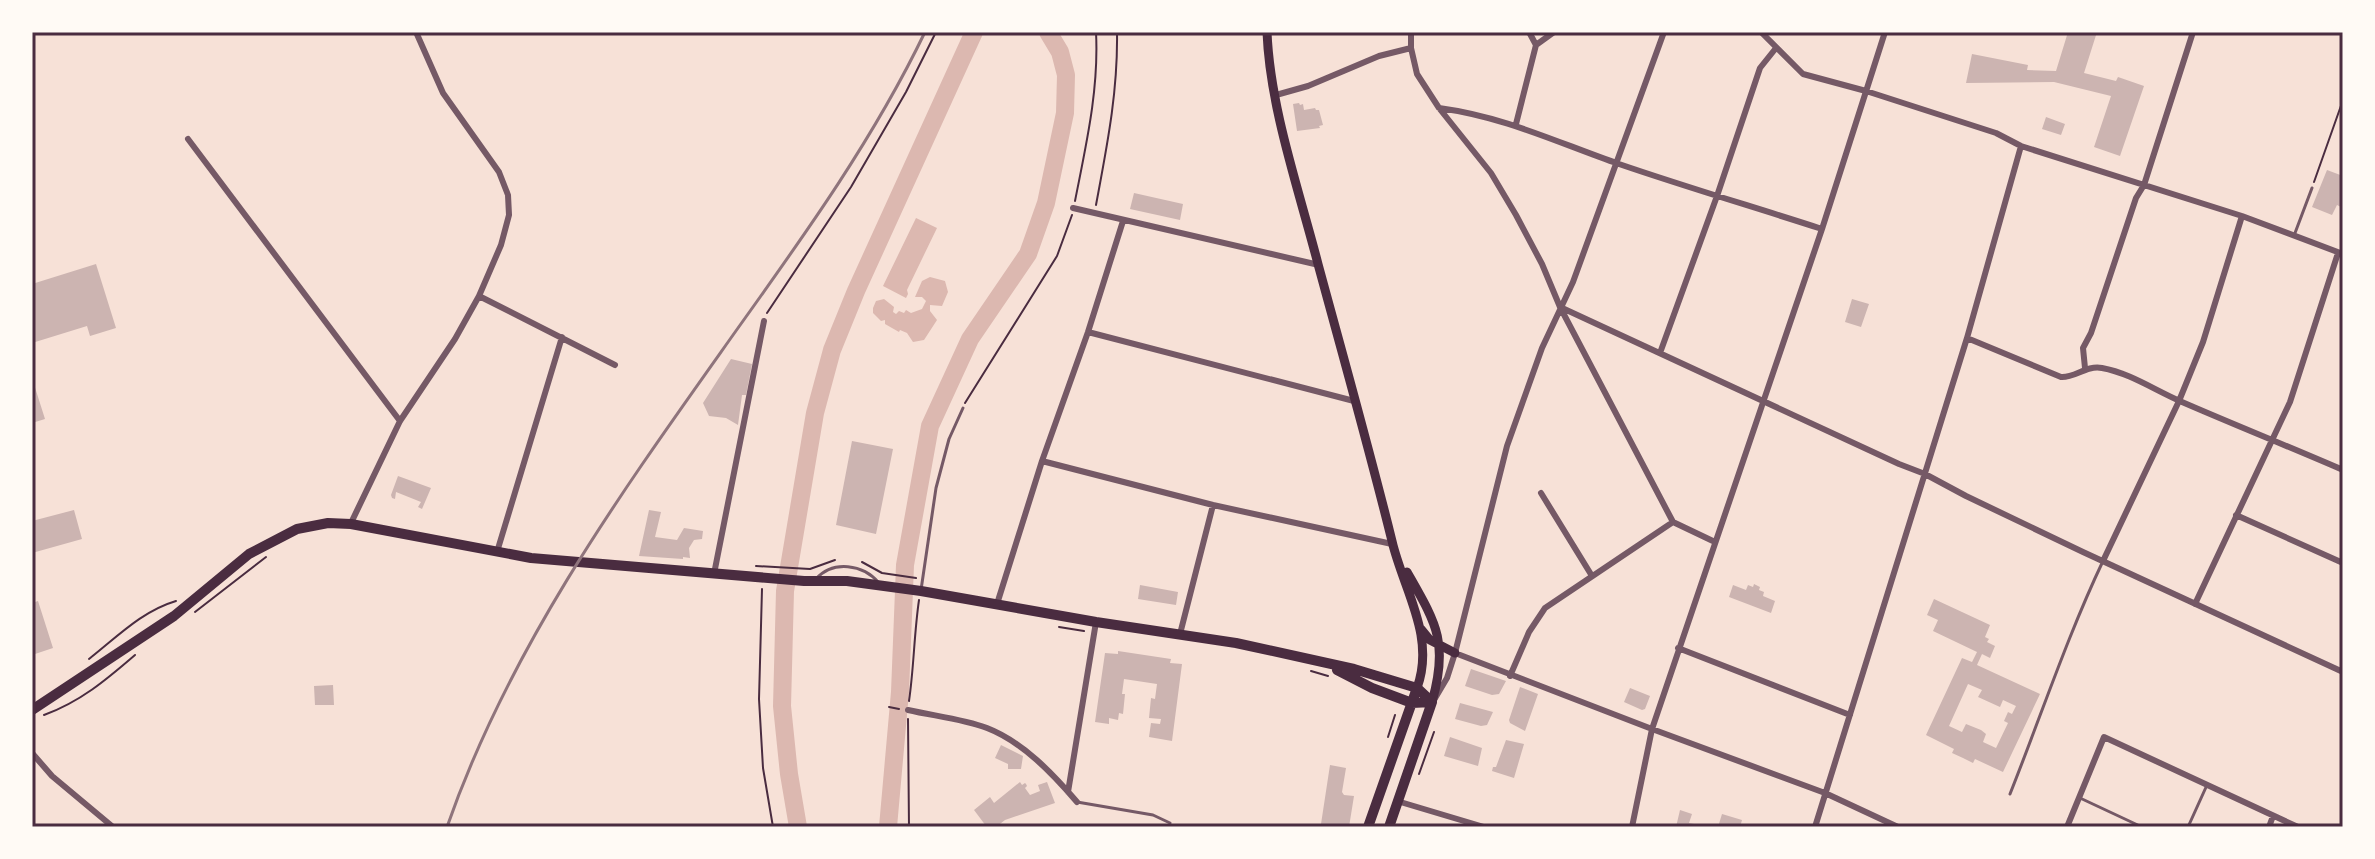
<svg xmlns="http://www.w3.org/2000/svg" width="2375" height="859" font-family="Montserrat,sans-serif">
	<rect width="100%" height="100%" fill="#f7e1d7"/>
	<path fill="#dcb8b0" d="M916 218 937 228 907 290 908 294 906 298 883 286Z
		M930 277 945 281 948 292 942 306 930 305V311L937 320 924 340 913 342 907 333 900 330 899 332 885 324V320L881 321 873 313V308L876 301 884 299 894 307 893 312 896 314 899 311 904 313 906 310 911 313 922 309 926 301 922 297H915L922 281Z"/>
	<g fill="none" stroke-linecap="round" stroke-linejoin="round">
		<path stroke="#dcb8b0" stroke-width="18" d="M798 827 789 774 782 706 785 591 815 413 832 350 856 291 974 32
			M888 827 900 692 905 565 930 426 970 339 1028 254 1046 203 1065 113 1066 75 1060 52 1048 32"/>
	</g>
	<path fill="#ccb4b1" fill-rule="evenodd" d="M2068 32H2097L2084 73 2116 81 2118 77 2144 86 2120 156 2094 147 2111 96 2054 82 1966 83 1972 54 2028 65 2027 70 2056 71Z
		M1299 103 1300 105 1303 104 1304 110 1315 108 1316 110H1319L1323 125 1319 126 1320 128 1297 131 1293 104Z
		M2046 117 2065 124 2061 135 2042 129Z
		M2327 170 2343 176V208L2337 205 2332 215 2312 207Z
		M1134 193 1183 204 1180 220 1130 209Z
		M96 264 116 328 90 336 87 326 32 343V284Z
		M1852 299 1869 304 1861 327 1845 322Z
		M731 359 752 364 746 395H742L738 425 726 418 709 416 703 403Z
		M32 378 45 419 32 423Z
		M852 441 893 449 876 534 836 525Z
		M398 476 431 488 422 509 418 507 421 502 396 492 395 499 392 498 391 495Z
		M74 510 82 539 32 553V521Z
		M649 510 661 512 655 537 677 540 684 528 703 531 702 539 694 540 689 548 690 558 683 557V559L639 556Z
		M1754 584 1760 587 1759 590 1764 592 1763 596 1775 601 1771 613 1729 597 1733 585 1746 590 1748 585 1753 587Z
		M1140 585 1178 592 1176 605 1138 599Z
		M1934 599 1990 625 1985 637 1989 639 1987 642 1995 646 1990 658 1982 654 1977 665 2040 694 2003 772 1975 759 1973 763 1963 758 1952 753 1954 749 1926 735 1962 658 1972 662 1977 652 1933 631 1938 620 1927 615ZM1968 684 1982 690 1978 697 2000 707 2003 700 2016 706 2012 714 2008 712 2004 721 2008 723 1996 748 1983 742 1986 734 1981 730 1966 724 1962 732 1949 726Z
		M38 601 53 648 32 655V603Z
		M1118 651 1171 659 1170 663 1182 664 1172 741 1149 737 1151 723 1160 724 1161 719 1149 718 1151 698 1155 699 1157 684 1124 679 1122 694H1125L1123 714 1119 713 1118 720 1109 718V724L1095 722 1105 653 1118 654Z
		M1471 669 1506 681 1499 694 1492 695 1465 686Z
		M333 685 334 705H315L314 686Z
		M1520 687 1538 694 1525 731 1510 723 1509 720Z
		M1630 688 1650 696 1645 709 1642 710 1624 702Z
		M1460 703 1493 712 1487 725 1481 726 1455 719Z
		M1450 737 1482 748 1478 766 1444 756Z
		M1506 740 1524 744 1514 778 1492 771 1493 767H1496Z
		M1001 745 1023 756 1021 769H1008V764L995 758Z
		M1330 765 1346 768 1342 792 1344 795 1354 796 1349 827 1321 824Z
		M1020 782 1022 785 1025 783 1026 784 1027 786 1025 788 1030 795 1040 791 1038 785 1047 782 1055 803 1005 820 996 827 986 826 974 810 990 797 994 803Z
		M1680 810 1692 814 1689 823 1694 824 1693 827H1676Z
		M1722 814 1742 820 1740 827H1718Z"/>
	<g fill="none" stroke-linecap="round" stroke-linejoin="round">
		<path stroke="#4a2c40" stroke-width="2" d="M2314 182 2343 100
			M1075 201C1086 145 1099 90 1096 32
			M1096 205C1107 146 1118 92 1117 32
			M767 313 851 187 906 92 936 32
			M965 403 1057 256 1072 215
			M862 562 882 573 916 578
			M756 566 810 569 835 560
			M762 589 759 699 763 768 773 827
			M195 612 266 557
			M1059 627 1084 631
			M89 659C117 637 142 611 176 601
			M1311 671 1328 676
			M909 701C914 667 914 634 919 600
			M889 707 899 709
			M44 715C80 702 106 680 135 655
			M908 719 909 827
			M1388 737 1395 715
			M1419 774 1434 732"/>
		<path stroke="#755966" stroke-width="3" d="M2295 233 2312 188
			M816 579C833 560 863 564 879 583
			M921 590 936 488 949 439 963 408
			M2010 794C2041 716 2067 637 2103 561
			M2080 798 2142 827
			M1077 802 1153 815 1170 823
			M2188 827 2207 785"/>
		<path stroke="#755966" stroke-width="6" d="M1411 32V48L1417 74 1439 108 1491 173 1516 215 1542 264 1560 307 1673 522
			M1761 32 1803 74 1866 91 1996 133 2021 146 2242 216 2343 254
			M1536 45 1554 32
			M1276 95 1308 86 1379 56 1411 48
			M1439 108C1505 117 1556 142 1619 164 1686 187 1754 207 1822 229
			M1516 124 1536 45 1529 32
			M188 139 400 421
			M1073 208 1319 265
			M479 296 615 365
			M1560 307 1899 464 1925 474 1966 496 2083 552 2343 672
			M1088 332 1354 401
			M1967 338 2061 377C2075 378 2086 365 2102 368 2130 373 2156 391 2182 402 2235 425 2290 447 2343 470
			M1660 353 1717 196 1760 68 1776 48
			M2085 368 2083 348 2091 333 2136 198 2144 185 2193 32
			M1042 461 1213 505 1392 544
			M1541 493 1592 576
			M2236 515 2343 563
			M351 523 400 421 455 339 479 296 501 245 509 215 508 195 499 172 443 93 416 32
			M497 552 562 337
			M2103 561 2179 401 2203 342 2242 216
			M714 574 764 321
			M997 604 1042 461 1088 332 1123 221
			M2195 604 2290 402 2338 253
			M1180 634 1213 505
			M1678 648 1850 715
			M1455 653 1652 729 1825 793 1898 827
			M1510 676 1529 632 1545 608 1673 522 1715 542
			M1434 700 1447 678 1455 653 1507 446 1542 348 1573 282 1664 32
			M908 710C934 716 963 719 987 728 1023 742 1053 774 1077 802
			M32 753 52 776 113 827
			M1068 792 1096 622
			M1397 801 1484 827
			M1632 827 1652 729 1822 229 1885 32
			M1815 827 1967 338 2021 146
			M2067 827 2104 737 2298 827
			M2269 827 2273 816"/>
		<path stroke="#4a2c40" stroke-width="9" d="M1267 32C1270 108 1299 190 1318 264 1343 356 1369 448 1392 541 1403 589 1436 636 1417 688
			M1407 572C1436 623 1449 642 1432 702
			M1421 629 1430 640 1455 653"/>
		<path stroke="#4a2c40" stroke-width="10" d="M1337 670 1372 688 1412 703 1432 702
			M32 710 174 616 249 554 297 529 328 523 351 524 531 558 804 581H847L921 591 1096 622 1236 643 1354 669 1417 688 1432 702
			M1368 827 1417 688
			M1389 827 1432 702"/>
		<path stroke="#8f747c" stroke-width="3" d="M447 827C511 643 626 486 738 328 806 233 874 138 925 32"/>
	</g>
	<rect width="2375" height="859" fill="none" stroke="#fffaf5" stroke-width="68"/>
	<rect x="34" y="34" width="2307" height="791" fill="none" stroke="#4a2c40" stroke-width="3"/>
</svg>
